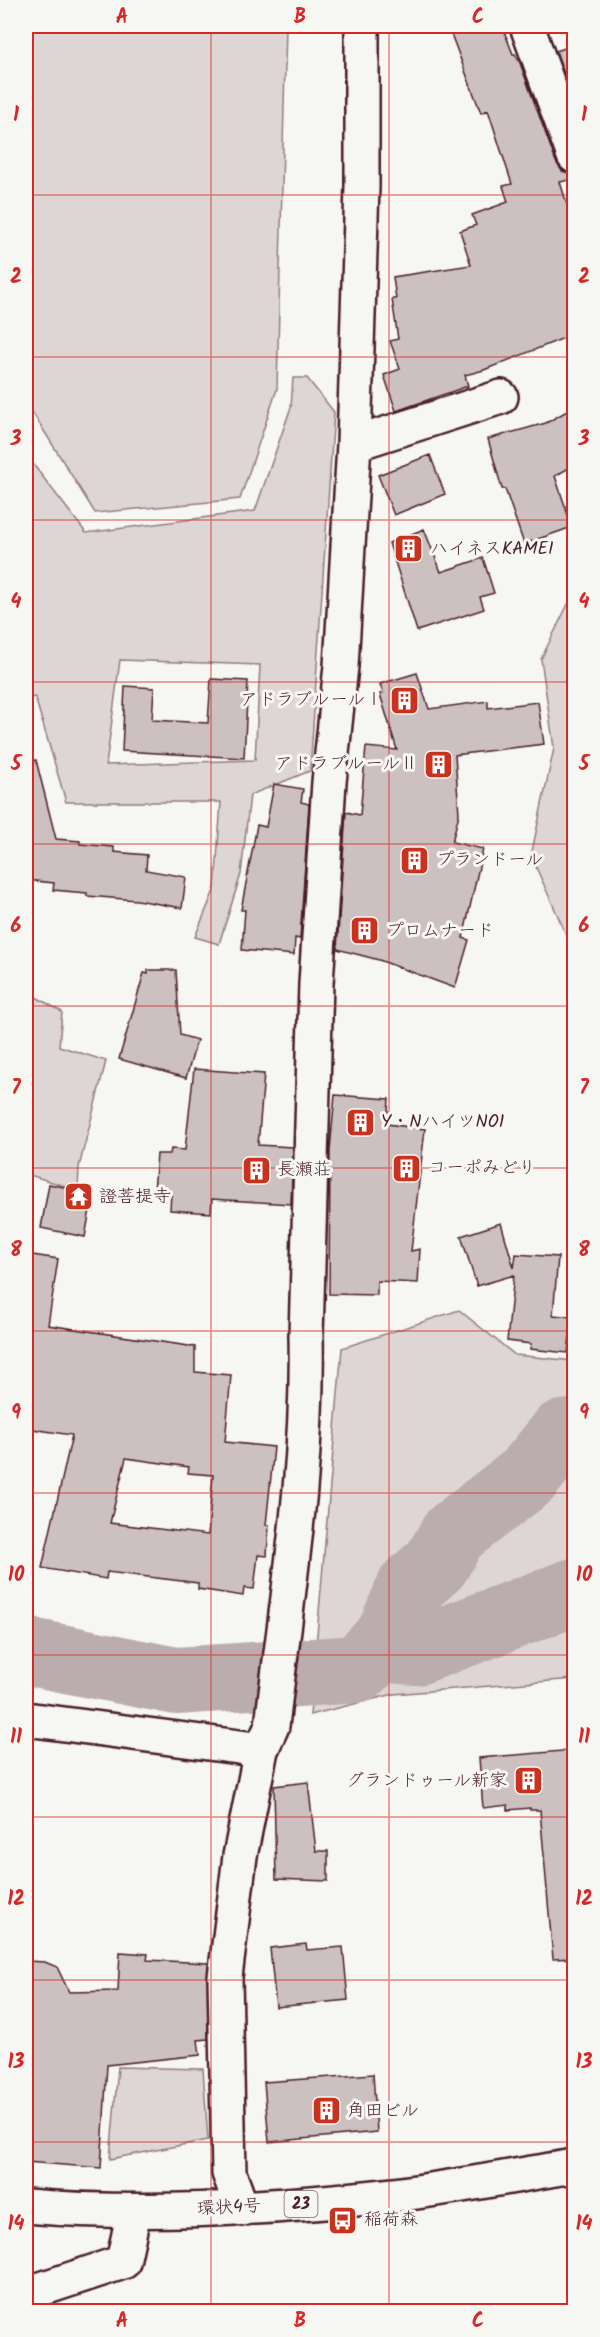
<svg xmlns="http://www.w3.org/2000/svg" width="600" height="2337" font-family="Kalam,'Klee One',sans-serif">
	<rect width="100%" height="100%" fill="#f6f6f2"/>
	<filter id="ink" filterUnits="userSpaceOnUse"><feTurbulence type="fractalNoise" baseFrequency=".0167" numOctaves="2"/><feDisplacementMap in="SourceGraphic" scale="12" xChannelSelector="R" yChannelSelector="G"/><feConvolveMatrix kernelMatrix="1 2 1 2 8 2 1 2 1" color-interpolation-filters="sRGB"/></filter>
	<g filter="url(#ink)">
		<path fill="#ddd6d5" stroke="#947a80" stroke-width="1.5" fill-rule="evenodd" d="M26 26H286L277 389 240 499 95 513 26 402Z
			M293 378H307L334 412 310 771 250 795 241 874 219 944 195 937 215 888 221 802H66L35 697 26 699V455L86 533 255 511 291 407ZM120 660 260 665 255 760 106 765Z
			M574 592V952L531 856 554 748 541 659Z
			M36 997 62 1012 59 1046 106 1061 79 1167 78 1190 26 1174V1016H28Z
			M459 1310 515 1355 574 1361V1679L394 1694 310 1715 342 1348Z
			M118 2067 203 2069 208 2140 110 2159Z"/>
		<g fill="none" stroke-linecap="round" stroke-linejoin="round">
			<path stroke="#bbadae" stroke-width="68" d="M378 1648 417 1651 574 1592
				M26 1651 176 1681 358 1669 389 1637 411 1586 436 1564 454 1533 528 1476 562 1434 574 1433"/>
		</g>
		<path fill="#ccc1c0" stroke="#4a1f2b" stroke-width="1.5" fill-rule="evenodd" d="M448 26H502L513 54H515L520 63 556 162 562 171 574 174V179L560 182 574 226V334L484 370 465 375 468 386 396 411 384 375 400 369 390 341 398 339 392 299H396L393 277 471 265 460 231 476 225 472 215 508 202 503 186 512 184 488 110 481 113Z
			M574 45V102L556 51Z
			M574 407V465L555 476 572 527 524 544 505 489H502L488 439 546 423Z
			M430 455 445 494 394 515 378 475Z
			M424 529 441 572 483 558 494 593 480 597 484 609 417 631 389 543Z
			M417 673 429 709 488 701V708L538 702 544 744 455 755 459 814 452 842 483 849 463 938 469 940 455 988 379 960 337 949 346 812 360 815 366 747 397 750 380 694 383 693 380 684Z
			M211 679 248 681 244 758 122 751 125 686 154 688 152 720 208 723Z
			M36 760 56 839 80 841V844L114 847V852L147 855 146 870 186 877 182 908 137 900 87 896V893L53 890 54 883 26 880V761Z
			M274 784 303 789 301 802 309 804 300 939 295 938 294 955 242 950 245 910H241L257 825 266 827Z
			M148 970H176L180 1035 197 1040 186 1078 119 1059 144 973 148 974Z
			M194 1069 264 1074 258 1145 293 1147 291 1204 212 1199 211 1213 170 1210 171 1193 154 1191 157 1154H170L171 1149 185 1150Z
			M335 1095 389 1099 387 1124 425 1129 411 1251 420 1249 418 1283 377 1281V1295L329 1294 330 1150Z
			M49 1184 93 1193 85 1237 41 1228Z
			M501 1223 514 1268 516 1254 558 1257 553 1315 572 1317 568 1353 530 1349 531 1344 507 1341 514 1275 477 1286 461 1236Z
			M26 1254 58 1259 48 1325 195 1347V1372L231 1375 225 1442 274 1447 266 1525H269L267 1556 258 1555 254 1589 244 1588 243 1596 198 1589V1583L107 1572 106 1579 42 1568 72 1435 26 1428ZM126 1458 189 1467 188 1473 213 1475 208 1535 110 1523Z
			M574 1750V1812H570L574 1866V1958L553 1959 540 1810H530V1808L508 1810V1805L483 1808 479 1758Z
			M308 1782 316 1851H328V1881L276 1879 274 1786Z
			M306 1944 307 1950 343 1947 348 2000 276 2007 270 1948Z
			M120 1952 148 1954 147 1960 208 1963V2039L198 2040 200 2055 107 2065 101 2168 26 2162V1961L45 1962 57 1967 69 1992 118 1991Z
			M373 2074 377 2132 269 2142 264 2082Z"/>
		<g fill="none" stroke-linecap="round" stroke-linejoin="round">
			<defs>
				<path id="minor" d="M527 26 574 156
					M354 444 501 397
					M26 1719 261 1750
					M242 2209 229 2173 225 1977 240 1856 261 1750 272 1726C287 1597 309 1467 306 1336L316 983 329 782 341 666 354 444 362 186V26
					M26 2294 123 2262 134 2211"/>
				<path id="primary" d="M26 2206C145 2216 266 2209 385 2196 448 2189 512 2176 574 2166"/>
			</defs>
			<use href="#minor" stroke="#4a1f2b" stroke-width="38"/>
			<use href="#primary" stroke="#4a1f2b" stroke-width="38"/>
			<use href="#minor" stroke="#f6f6f2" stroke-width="33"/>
			<use href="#primary" stroke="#f6f6f2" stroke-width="33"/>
		</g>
	</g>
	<path fill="none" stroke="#d62828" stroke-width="1.5" stroke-opacity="0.55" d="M211 26V2312M389 26V2312M26 195H574M26 357H574M26 520H574M26 682H574M26 844H574M26 1006H574M26 1168H574M26 1331H574M26 1493H574M26 1655H574M26 1817H574M26 1980H574M26 2142H574"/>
	<defs>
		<symbol id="building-square" viewBox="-11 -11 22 22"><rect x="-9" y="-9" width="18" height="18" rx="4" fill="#c8321e" stroke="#f6f6f2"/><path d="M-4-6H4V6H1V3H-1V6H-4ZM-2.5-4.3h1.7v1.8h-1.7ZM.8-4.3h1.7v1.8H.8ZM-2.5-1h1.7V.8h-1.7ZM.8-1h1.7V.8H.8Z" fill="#fff"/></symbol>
		<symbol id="temple-square" viewBox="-11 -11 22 22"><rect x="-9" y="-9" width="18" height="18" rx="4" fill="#c8321e" stroke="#f6f6f2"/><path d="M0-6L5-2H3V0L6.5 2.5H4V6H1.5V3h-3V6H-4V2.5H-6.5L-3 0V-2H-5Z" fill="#fff"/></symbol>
		<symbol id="bus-square" viewBox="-11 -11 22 22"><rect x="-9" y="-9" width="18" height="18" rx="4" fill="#c8321e" stroke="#f6f6f2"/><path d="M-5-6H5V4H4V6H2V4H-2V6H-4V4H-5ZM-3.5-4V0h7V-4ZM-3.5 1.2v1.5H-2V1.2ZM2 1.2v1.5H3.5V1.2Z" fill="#fff"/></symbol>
	</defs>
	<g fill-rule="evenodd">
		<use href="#building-square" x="392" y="532" width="33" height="33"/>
		<use href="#building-square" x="388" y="684" width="33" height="33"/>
		<use href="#building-square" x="422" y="748" width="33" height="33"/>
		<use href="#building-square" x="398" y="844" width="33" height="33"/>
		<use href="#building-square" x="348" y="914" width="33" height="33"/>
		<use href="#building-square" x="344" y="1106" width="33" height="33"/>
		<use href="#building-square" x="390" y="1152" width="33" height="33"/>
		<use href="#building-square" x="240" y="1154" width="33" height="33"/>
		<use href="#temple-square" x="62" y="1180" width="33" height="33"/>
		<use href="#building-square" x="512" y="1764" width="33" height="33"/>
		<use href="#building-square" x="310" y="2094" width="33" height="33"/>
		<use href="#bus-square" x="326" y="2204" width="33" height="33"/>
	</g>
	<g text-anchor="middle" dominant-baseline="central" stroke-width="6" stroke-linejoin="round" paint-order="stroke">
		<rect fill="#f6f6f2" stroke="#7e6067" stroke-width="1.5" x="284.5" y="2191" width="33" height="26" rx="4.5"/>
		<g font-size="16" font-weight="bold" fill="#4a1f2b">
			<text x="301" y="2204">23</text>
		</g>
		<g font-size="18" fill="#4a1f2b" stroke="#f6f6f2" text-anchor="start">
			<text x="430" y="549">ハイネスKAMEI</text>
			<text x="383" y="700" text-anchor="end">アドラブルールⅠ</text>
			<text x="418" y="764" text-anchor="end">アドラブルールⅡ</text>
			<text x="436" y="860">プランドール</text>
			<text x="386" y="931">プロムナード</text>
			<text x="381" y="1122">Y・NハイツNO1</text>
			<text x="428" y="1168">コーポみどり</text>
			<text x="277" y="1170">長瀬荘</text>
			<text x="99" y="1197">證菩提寺</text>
			<text x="507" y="1781" text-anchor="end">グランドゥール新家</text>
			<text x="347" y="2111">角田ビル</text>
			<text x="364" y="2220">稲荷森</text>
		</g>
		<g font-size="18" fill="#4a1f2b" stroke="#f6f6f2">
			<text transform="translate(229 2208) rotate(-3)">環状4号</text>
		</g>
	</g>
	<rect width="600" height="2337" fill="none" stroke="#f6f6f2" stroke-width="66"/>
	<rect x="33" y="33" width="534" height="2271" fill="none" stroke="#d62828" stroke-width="2"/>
	<g font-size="20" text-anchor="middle" font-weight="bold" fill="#d62828">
		<text x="122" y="23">A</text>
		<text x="300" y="23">B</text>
		<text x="478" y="23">C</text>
		<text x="16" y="121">1</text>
		<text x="584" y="121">1</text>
		<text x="16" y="283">2</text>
		<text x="584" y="283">2</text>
		<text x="16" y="445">3</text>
		<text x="584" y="445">3</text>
		<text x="16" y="608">4</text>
		<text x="584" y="608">4</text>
		<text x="16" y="770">5</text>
		<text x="584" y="770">5</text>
		<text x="16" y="932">6</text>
		<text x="584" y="932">6</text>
		<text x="16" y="1094">7</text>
		<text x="584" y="1094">7</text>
		<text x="16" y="1256">8</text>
		<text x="584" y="1256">8</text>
		<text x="16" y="1419">9</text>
		<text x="584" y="1419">9</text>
		<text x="16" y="1581">10</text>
		<text x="584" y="1581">10</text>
		<text x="16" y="1743">11</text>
		<text x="584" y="1743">11</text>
		<text x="16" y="1905">12</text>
		<text x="584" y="1905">12</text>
		<text x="16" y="2068">13</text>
		<text x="584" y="2068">13</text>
		<text x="16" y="2230">14</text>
		<text x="584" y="2230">14</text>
		<text x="122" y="2327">A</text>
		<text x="300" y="2327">B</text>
		<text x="478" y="2327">C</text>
	</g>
</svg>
